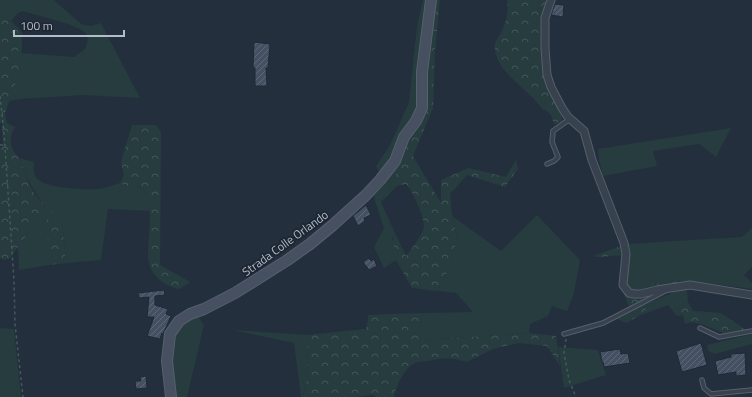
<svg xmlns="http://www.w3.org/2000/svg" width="752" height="397" font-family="'Titillium Web',sans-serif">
	<defs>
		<pattern id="forest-crowns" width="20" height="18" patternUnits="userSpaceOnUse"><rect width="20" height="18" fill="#263c3f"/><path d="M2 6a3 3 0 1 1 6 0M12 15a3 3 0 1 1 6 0" fill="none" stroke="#435659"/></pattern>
		<pattern id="building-hatch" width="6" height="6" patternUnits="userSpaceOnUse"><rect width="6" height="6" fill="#455162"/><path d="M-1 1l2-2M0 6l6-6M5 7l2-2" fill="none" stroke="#5d6877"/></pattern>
	</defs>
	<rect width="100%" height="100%" fill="#242f3e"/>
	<path fill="#263c3f" d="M0 0H54L81 24 91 26 101 23 140 98 83 95 19 99V93L14 89C15 75 21 67 21 53L74 57 85 49C87 44 89 39 86 34 81 25 35 15 22 11L18 13 11 21 0 15Z
		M423 0H428L417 106C411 130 395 154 381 175L376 166 389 147 409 102 417 26Z
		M731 128 716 157 699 144 653 151 657 166 603 176 599 160 598 149Z
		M19 158 34 162C34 167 33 172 36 177 42 188 83 190 96 189 104 189 113 185 120 183L127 187C144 182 150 196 150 211L108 209 101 260 66 263 62 221 49 247V265L19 270 18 247 34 226 45 206C32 190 26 176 19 158Z
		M394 166 396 175 381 202 395 233 392 239 398 254 396 260 384 268 374 247 384 228 372 192Z
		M537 215 580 260 574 293 567 311 552 306 548 316 530 324 529 333 423 340 421 324 423 313 473 312 456 293 437 291 446 275 457 237 452 216 501 251Z
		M752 228V267L744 275 752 283V289L700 282 678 281 647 285H624L627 244 742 237Z
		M687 289 688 302 680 305 677 310V316L668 305 641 315 647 307 648 303 674 292Z
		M198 316 204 325 187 397H175C173 378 165 335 184 322 188 319 194 318 198 316Z
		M0 328 14 329 21 397H0Z
		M233 330 307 335 308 374 303 397H301L294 343Z
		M752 334V344L715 354 708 351 707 345Z
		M558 347 598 350 606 375 564 388Z"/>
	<path fill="url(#forest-crowns)" d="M434 0H440L435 52 433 108 413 156 441 203V180L468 168 506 177 516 160 518 169 505 187 467 175 450 194 452 216 457 237 453 256 446 275 437 291 412 288 396 260 398 254C393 246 391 242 395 233L406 256C411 250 423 234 424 227 425 217 412 190 406 184L397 186 381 202 396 175 394 166 425 99 429 45Z
		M507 0H549C547 26 540 55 545 81 548 96 560 107 563 121L554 124 551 115 546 110H543C531 90 492 71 495 44 496 40 499 36 501 33 506 22 509 12 507 0Z
		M0 15 11 21 22 32C22 45 22 58 19 70 17 78 15 80 15 88L19 93V99L9 101 5 114 7 123 15 127C8 138 10 149 19 158L29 183 34 193 45 206 34 226 9 259 3 260 0 257V147H3V143L2 123H0Z
		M132 125H156L161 132 160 265 190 282 179 289C165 286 152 277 149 262 144 245 164 177 127 187L120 183 124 175 121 162Z
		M52 212 57 213 62 221 66 263 49 265 47 221 48 215Z
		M627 244C635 253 637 263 627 272L628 261 622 259 621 256C611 254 604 259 593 256Z
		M678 281 676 286 651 295 646 299C653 311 635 318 626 323L616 318 630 310 621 285H647Z
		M688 302 693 311 721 313 746 330 724 333 701 324 692 322 685 324 683 315 677 316V310L680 305Z
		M423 313 421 324 424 340 529 333 556 336 560 366 547 346 519 343 493 349 467 362C451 357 443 358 427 361 423 362 418 361 415 363 404 368 396 386 394 397H376L373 395 354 397H303L308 374 307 335 366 329 368 320V315Z"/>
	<path fill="url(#building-hatch)" stroke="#1f2835" d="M555 4 564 5 563 17 551 15Z
		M254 42 270 44 268 68H266L267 86H255V68L253 67Z
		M366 205 371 215 364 218 365 221 358 226 353 216Z
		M369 258 371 261 374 259 377 266 369 270 363 262Z
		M164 290 165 295 155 296V305L168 309 166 314 171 316 163 334 162 333 160 339 147 336 154 317H147L149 297 139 298 138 293Z
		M701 343 707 365 682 372 676 351Z
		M620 349 621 354 628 353 630 363 604 367 603 362H602L600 352Z
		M745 353 746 375 736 376V372L718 375 715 361 731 357V354Z
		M146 376 147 388 136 389 135 381H141L140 377Z"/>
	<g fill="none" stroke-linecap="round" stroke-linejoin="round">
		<defs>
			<path id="lane" d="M547 164 554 161 558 157 552 142 553 131 570 119
				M700 328 719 337 752 331
				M564 334 603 323 665 291
				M702 380 704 388 711 394 752 390"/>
			<path id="street" d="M551 0 545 18V48L547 75 551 87 562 108 568 117 584 131 592 160 624 243 626 254 623 285 629 293 634 294H641L657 290 690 285 752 295"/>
			<path id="secondary" d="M171 397 167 361 170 334 179 321 190 314 204 309 235 293 286 261 310 244 333 225 366 195 380 180 395 161 404 137 416 121 422 108V72L431 0"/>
		</defs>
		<use href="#lane" stroke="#565f6c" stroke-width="5.5"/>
		<use href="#street" stroke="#565f6c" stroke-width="9"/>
		<use href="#secondary" stroke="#565f6c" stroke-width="12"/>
		<path stroke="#44595c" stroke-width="1.5" stroke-dasharray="3 3" stroke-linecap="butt" d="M0 96 4 133 14 280 15 324 23 397
			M0 145H5
			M566 339 564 353 569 380 576 397"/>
		<use href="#lane" stroke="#38414e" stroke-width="3.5"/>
		<use href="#street" stroke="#38414e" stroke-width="7"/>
		<use href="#secondary" stroke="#465061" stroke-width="10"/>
	</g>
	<g text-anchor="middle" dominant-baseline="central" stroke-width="3.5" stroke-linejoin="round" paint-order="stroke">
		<g font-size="12" fill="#b4bcc9" stroke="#1d2633">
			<text transform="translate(285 243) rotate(-36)">Strada Colle Orlando</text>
		</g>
	</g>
	<path d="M14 30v6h110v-6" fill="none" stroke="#b4bcc9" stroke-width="2"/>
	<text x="20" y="30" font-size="12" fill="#b4bcc9" stroke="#1d2633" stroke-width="3" paint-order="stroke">100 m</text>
</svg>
